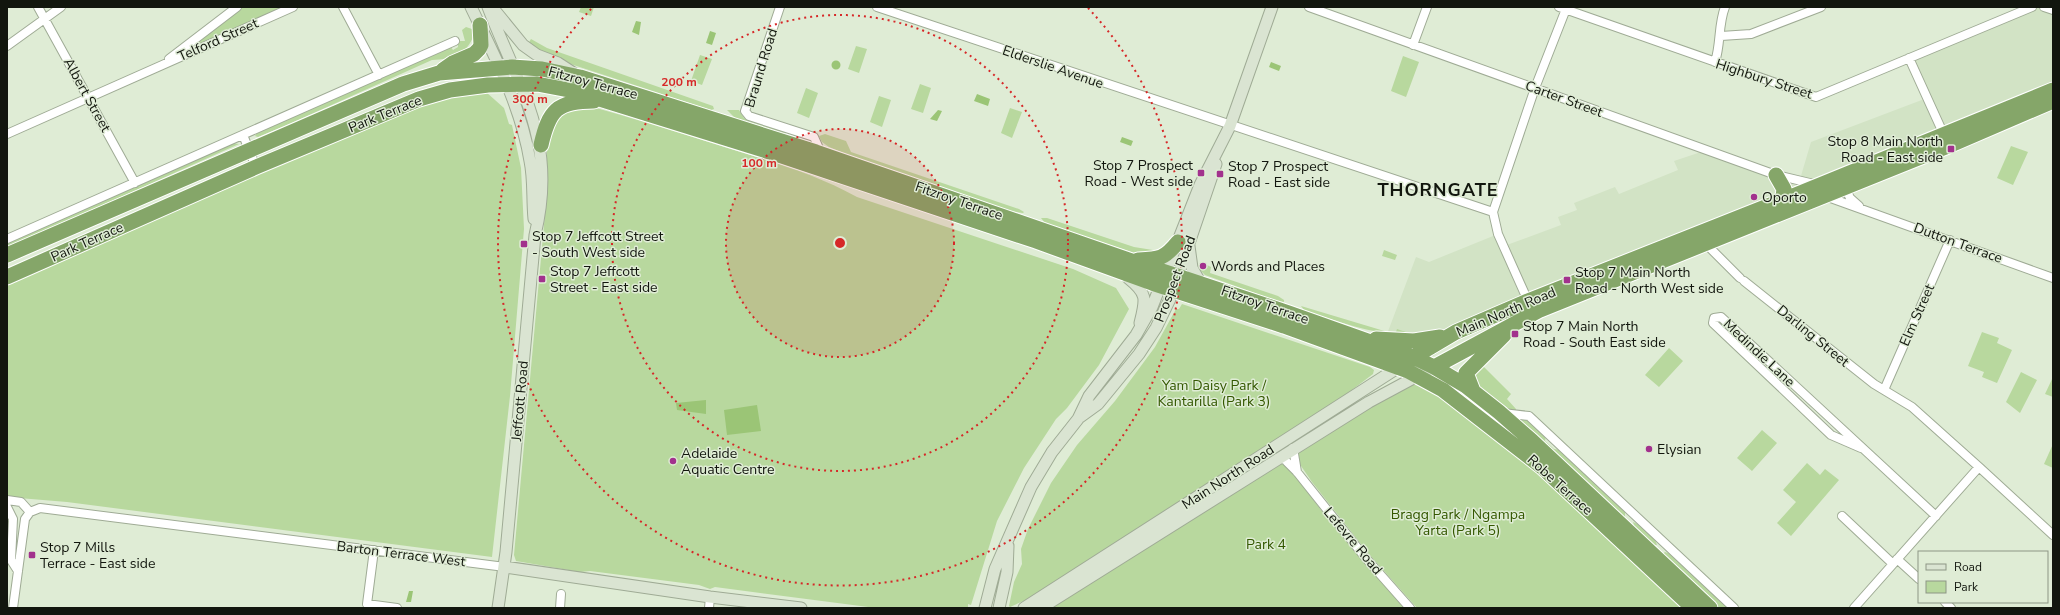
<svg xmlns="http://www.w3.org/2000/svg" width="2060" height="615" font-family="'Nunito Sans',sans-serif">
	<rect width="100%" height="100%" fill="#dfecd5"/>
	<path fill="#d2e3c5" d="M2032 7H2044L2053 10V98L1461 337 1404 376 1375 366 1416 257 1429 262 1498 234 1504 246 1561 225 1558 217 1577 210 1574 203 1615 187 1619 194 1678 170 1674 161 1701 152 1798 186 1811 142 1927 98 1909 58Z"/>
	<path fill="#b8d89e" d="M241 7H287L189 49 190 45Z
		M581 7H594L591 16 579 12Z
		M466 27 472 29 474 35C466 55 453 59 432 60L287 125 258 137 255 136 257 133 451 47 453 50 458 47V41H465L462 30Z
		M531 39 547 48 713 106 714 109 711 110 552 58 528 44Z
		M856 46 867 49 859 73 848 69Z
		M700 55 712 59 702 85 691 81Z
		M1403 56 1419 62 1406 97 1391 91Z
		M920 84 931 88 923 113 911 109Z
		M806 88 818 93 809 118 797 113Z
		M486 92 504 108 509 124 512 125 521 168 524 229 510 396 492 557 67 502 7 497V280L420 105 455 96Z
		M879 96 891 100 882 127 870 122Z
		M582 104C633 118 683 134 734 150 776 163 818 175 857 197L1073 269 1116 288 1129 309 1099 365 1067 408 1056 419 1024 468 997 521 971 605 968 604V608H876L715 587 710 589 699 585 590 571 580 572 516 561 514 555 547 192V146L552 119Z
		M1010 108 1022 112 1012 138 1001 133Z
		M727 110H739L744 118 786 131 785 135 735 118Z
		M825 134 846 141 851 152 1019 209 1024 212 1023 213 1010 211 846 154 829 147 822 142 819 136Z
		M231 143 239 144 7 248V242Z
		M2011 146 2028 152 2013 185 1997 178Z
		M1041 218H1047L1134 247 1159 251 1137 254 1045 223Z
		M1384 250 1397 255 1395 260 1382 256Z
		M1201 262 1211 267 1210 273 1278 296 1284 300V302L1277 301 1205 275 1197 267Z
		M1182 304 1370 367 1374 370 1373 374 1340 399 1195 494 1028 599 1010 607 1009 606 1014 582 1022 564 1021 549 1028 529 1051 483 1077 445 1115 401 1155 347 1176 309H1179Z
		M1301 306 1391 333 1396 332 1397 329 1412 334C1375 336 1339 322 1304 310Z
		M1982 332 1999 338 1997 343 2012 350 1997 383 1982 377 1984 372 1968 366Z
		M1669 348 1683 361 1659 387 1645 375Z
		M1482 365 1511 394 1507 399 1516 409V411L1509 409 1474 384 1476 370Z
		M2021 372 2037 380 2020 413 2006 402Z
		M2053 377V397L2045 394Z
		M1412 384 1420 386 1441 398 1509 451 1538 470 1686 608H1417L1368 553 1312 482 1299 463 1298 452 1302 446Z
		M1518 419 1528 420 1546 436 1545 441 1554 449 1561 450 1625 511V517L1623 519Z
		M1762 430 1777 443 1752 471 1737 458Z
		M2053 444V468L2044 464Z
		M1284 461 1321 510 1406 608H1050Z
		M1807 463 1820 475 1825 469 1839 480 1791 536 1777 523 1796 502 1783 490Z
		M1633 522C1642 525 1655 535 1657 545H1654L1635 529Z
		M1665 552 1673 555 1729 608H1719L1661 555Z"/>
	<path fill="#9bc576" d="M636 21 641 22 639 35 632 32Z
		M710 31 716 33 712 45 706 43Z
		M831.5 65a4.5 4.5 0 1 1 9 0a4.5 4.5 0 1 1-9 0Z
		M1271 62 1281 66 1279 71 1269 67Z
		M977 94 990 99 988 106 974 101Z
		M938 110 942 111 937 121 930 119Z
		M1122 137 1133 141 1131 146 1120 142Z
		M706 400V414L677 410 676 403Z
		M757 405 761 431 727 435 724 410Z
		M409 591H413L411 602H406Z"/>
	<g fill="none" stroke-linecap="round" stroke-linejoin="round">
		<defs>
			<path id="street" d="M38 7 135 183
				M343 7 379 75
				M780 7 745 111 749 116 814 137 818 146 816 152
				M877 7 1493 212
				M1309 7 1776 175 1814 184
				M1559 7 1816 97 2032 7
				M2044 7 2053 10
				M1721 36 1751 34 1821 7
				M1413 45 1427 7
				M7 46 61 7
				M1909 58 1944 135
				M169 59 237 7
				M1715 62C1721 44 1718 25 1725 7
				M7 134 293 7
				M243 135 256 167
				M1844 185 1850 198 1859 206
				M1825 196 2053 278
				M7 239 455 41
				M1705 243 1740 278
				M1744 281 1874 384 1912 407 1979 467
				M1528 301 1498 234 1493 212 1535 88 1566 9
				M1884 390 1950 240
				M1503 413 1529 416 1734 608
				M1293 448 1297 472
				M1861 448 1831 435 1713 323 1714 318 1721 317 1936 516
				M1278 458 1285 460 1297 472 1364 556 1410 608
				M7 500 21 502 30 512
				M7 507 13 519 11 560 18 571
				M1842 516 1893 564
				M374 550 367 604 397 608
				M1897 559 1919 579
				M1945 602 1951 608
				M13 608 25 519 30 512 40 508 505 567
				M560 608 561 594
				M709 608 710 597
				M1854 608 1979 467 2053 535"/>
			<path id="secondary" d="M471 7C495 57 521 106 530 161 534 180 532 199 534 219
				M488 7C520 90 558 141 535 235L506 552 498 608
				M492 7 523 45 537 55 558 63 575 74
				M1189 246 1192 268 1200 282
				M1128 278C1148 294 1146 299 1140 323
				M1080 417 1098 404 1139 354 1156 328 1170 299 1216 164
				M505 567 710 597 801 608
				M985 608 995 569 1031 487 1052 452 1078 419 1089 396 1136 335 1152 307 1200 185 1230 126 1272 7
				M999 608 1007 572 1008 546
				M1024 608 1399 367
				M1041 608 1369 402 1434 367"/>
			<path id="highway" d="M443 70 453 63 474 54 479 49 481 45 480 25
				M541 145C549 110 557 101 594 101
				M1776 175 1784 189 1783 197 1778 202
				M7 255 403 84 439 73 512 67 542 69 580 77 816 152 1129 260 1289 313 1413 357 1434 367 1466 386 1499 412 1532 441 1710 608
				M1138 260C1160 259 1164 259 1178 242
				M7 277 256 167 419 99 450 90 488 85 537 84 574 91 776 154 1036 241 1152 283 1284 326 1408 371 1443 390 1542 467 1693 608
				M1376 339 1414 341 1440 337
				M1407 361 1456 332 1528 301 1778 202 2053 90
				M1434 367 1540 310 1948 146 2053 101
				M1473 391 1466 373 1504 335"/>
		</defs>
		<use href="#street" stroke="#9fab95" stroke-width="10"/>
		<use href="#secondary" stroke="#9fab95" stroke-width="13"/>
		<use href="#highway" stroke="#fff" stroke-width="17"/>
		<use href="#street" stroke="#fff" stroke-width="8"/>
		<use href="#secondary" stroke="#dae4d2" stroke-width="11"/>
		<use href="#highway" stroke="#85a669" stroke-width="15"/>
	</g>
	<circle cx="840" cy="243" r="114" fill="#d62828" fill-opacity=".12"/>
	<g fill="none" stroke="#d62828" stroke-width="2" stroke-dasharray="2 4">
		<circle cx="840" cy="243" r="114"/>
		<circle cx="840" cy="243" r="228"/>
		<path d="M1088 8A342 342 0 1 1 592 8"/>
	</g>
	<g fill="#a2318d" stroke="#dfecd5" stroke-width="1.5">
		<rect x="1947" y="145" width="8" height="8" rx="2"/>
		<rect x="1197" y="169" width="8" height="8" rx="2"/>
		<rect x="1216" y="170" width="8" height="8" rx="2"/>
		<circle cx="1754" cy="197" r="4"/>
		<rect x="520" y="240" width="8" height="8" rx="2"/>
		<circle cx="1203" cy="266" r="4"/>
		<rect x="538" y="275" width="8" height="8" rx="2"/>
		<rect x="1563" y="276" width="8" height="8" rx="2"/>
		<rect x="1511" y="330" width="8" height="8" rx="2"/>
		<circle cx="1649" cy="449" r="4"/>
		<circle cx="673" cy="461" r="4"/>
		<rect x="28" y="551" width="8" height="8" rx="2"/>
	</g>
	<g text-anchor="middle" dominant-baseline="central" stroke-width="3" stroke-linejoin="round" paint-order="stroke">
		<g font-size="14" fill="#12160e" stroke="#dfecd5">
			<text transform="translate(218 40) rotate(-24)">Telford Street</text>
			<text transform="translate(1053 67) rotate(19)">Elderslie Avenue</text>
			<text transform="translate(761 68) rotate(-73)">Braund Road</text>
			<text transform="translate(1764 79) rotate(18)">Highbury Street</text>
			<text transform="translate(593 83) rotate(15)">Fitzroy Terrace</text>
			<text transform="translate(87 95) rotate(61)">Albert Street</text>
			<text transform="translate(1564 99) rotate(20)">Carter Street</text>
			<text transform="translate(385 114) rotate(-22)">Park Terrace</text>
			<text transform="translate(959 201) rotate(19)">Fitzroy Terrace</text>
			<text transform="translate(87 242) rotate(-24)">Park Terrace</text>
			<text transform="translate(1958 243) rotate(20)">Dutton Terrace</text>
			<text transform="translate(1175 279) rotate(-69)">Prospect Road</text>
			<text transform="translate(1265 305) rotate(19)">Fitzroy Terrace</text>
			<text transform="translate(1506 312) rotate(-23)">Main North Road</text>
			<text transform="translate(1917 315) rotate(-66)">Elm Street</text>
			<text transform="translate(1813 336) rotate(39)">Darling Street</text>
			<text transform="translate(1759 353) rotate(43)">Medindie Lane</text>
			<text transform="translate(520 401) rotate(-85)">Jeffcott Road</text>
			<text transform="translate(1228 477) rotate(-33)">Main North Road</text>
			<text transform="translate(1560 485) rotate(42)">Robe Terrace</text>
			<text transform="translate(1353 541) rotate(50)">Lefevre Road</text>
			<text transform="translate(401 554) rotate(7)">Barton Terrace West</text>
		</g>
		<g font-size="14" fill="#12160e" stroke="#dfecd5" text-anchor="start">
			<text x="1943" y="141" text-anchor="end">Stop 8 Main North<tspan x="1943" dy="16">Road - East side</tspan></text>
			<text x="1193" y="165" text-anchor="end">Stop 7 Prospect<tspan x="1193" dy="16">Road - West side</tspan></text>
			<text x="1228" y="166">Stop 7 Prospect<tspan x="1228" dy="16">Road - East side</tspan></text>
			<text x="1762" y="197">Oporto</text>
			<text x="532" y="236">Stop 7 Jeffcott Street<tspan x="532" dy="16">- South West side</tspan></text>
			<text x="1211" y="266">Words and Places</text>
			<text x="550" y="271">Stop 7 Jeffcott<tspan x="550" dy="16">Street - East side</tspan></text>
			<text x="1575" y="272">Stop 7 Main North<tspan x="1575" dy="16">Road - North West side</tspan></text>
			<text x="1523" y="326">Stop 7 Main North<tspan x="1523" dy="16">Road - South East side</tspan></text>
			<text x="1657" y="449">Elysian</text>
			<text x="681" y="453">Adelaide<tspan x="681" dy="16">Aquatic Centre</tspan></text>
			<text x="40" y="547">Stop 7 Mills<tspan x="40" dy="16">Terrace - East side</tspan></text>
		</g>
		<g font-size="14" fill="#345800" stroke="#dfecd5">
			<text x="1214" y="385">Yam Daisy Park /<tspan x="1214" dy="16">Kantarilla (Park 3)</tspan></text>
			<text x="1458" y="514">Bragg Park / Ngampa<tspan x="1458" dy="16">Yarta (Park 5)</tspan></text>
			<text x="1266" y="544">Park 4</text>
		</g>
		<g font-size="18" font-weight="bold" letter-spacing="1" fill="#12160e" stroke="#dfecd5">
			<text x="1438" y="190">THORNGATE</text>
		</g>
	</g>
	<circle cx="840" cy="243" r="6" fill="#d62828" stroke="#dfecd5" stroke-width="2"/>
	<g font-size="12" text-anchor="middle" font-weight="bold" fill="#d62828" stroke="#dfecd5" stroke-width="3" stroke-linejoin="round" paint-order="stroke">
		<text x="679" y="86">200 m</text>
		<text x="530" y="103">300 m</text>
		<text x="759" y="167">100 m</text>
	</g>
	<rect width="2060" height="615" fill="none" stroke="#12160e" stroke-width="16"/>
	<rect x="1918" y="551" width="130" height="52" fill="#dfecd5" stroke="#8d9685"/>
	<rect x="1926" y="564" width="20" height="6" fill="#dae4d2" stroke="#8d9685"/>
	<text x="1954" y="571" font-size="12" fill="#12160e">Road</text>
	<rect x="1926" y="581" width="20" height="12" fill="#b8d89e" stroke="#8d9685"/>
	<text x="1954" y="591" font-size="12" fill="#12160e">Park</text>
</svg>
